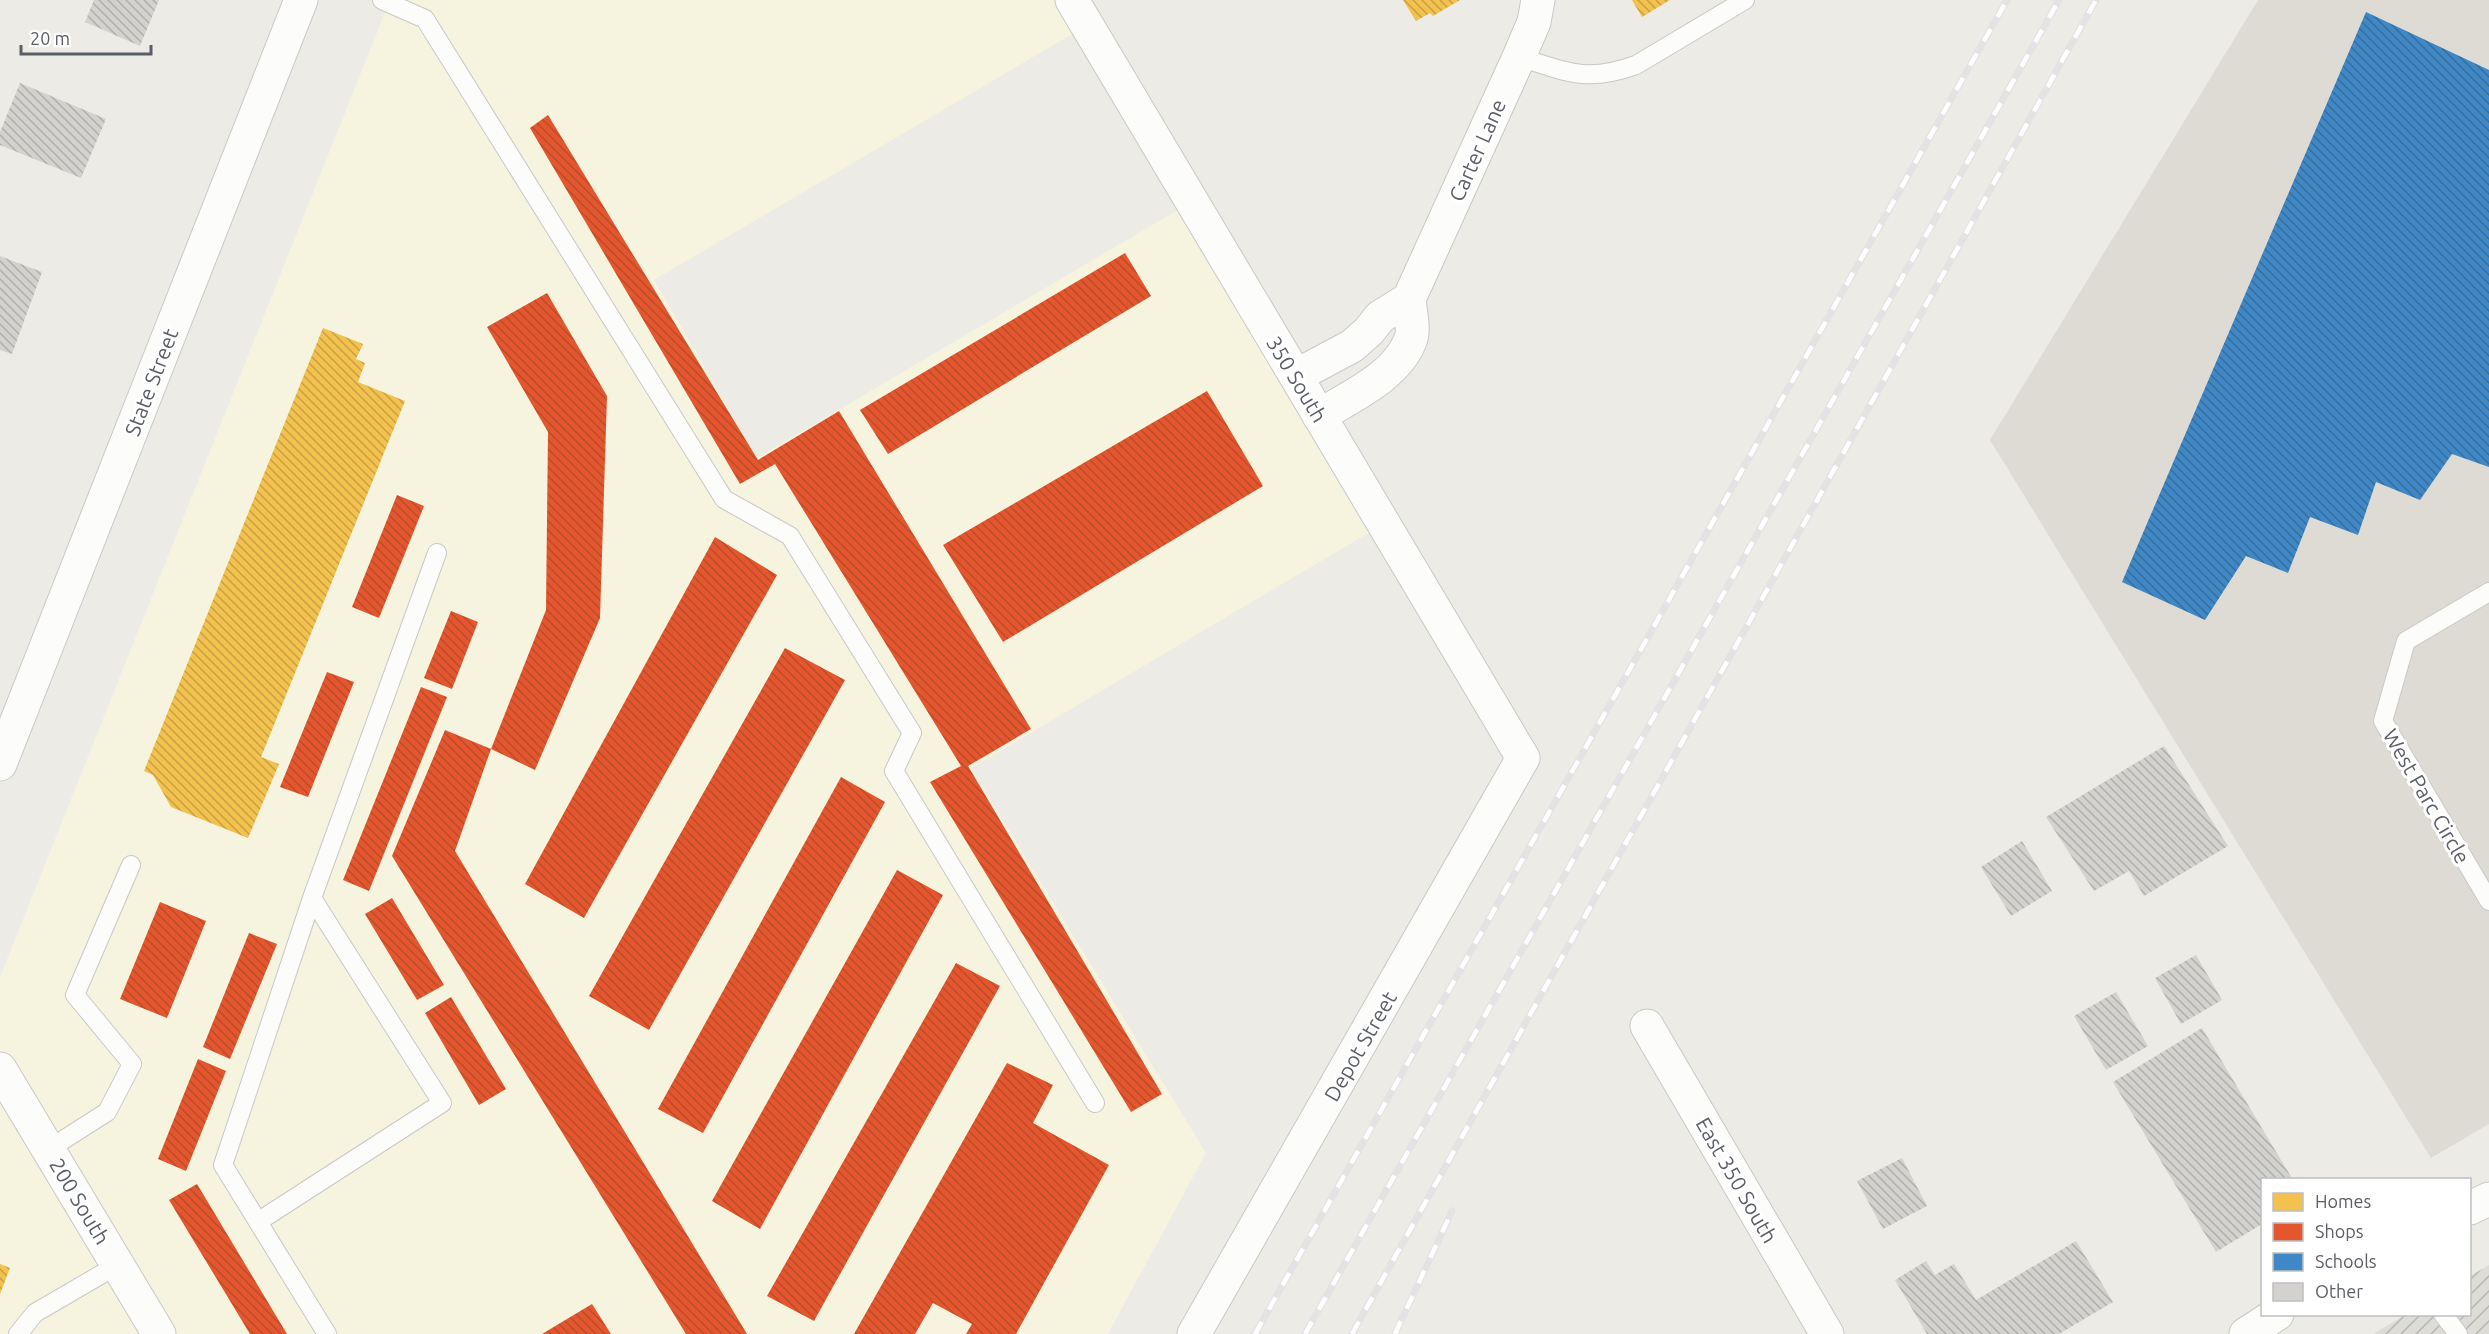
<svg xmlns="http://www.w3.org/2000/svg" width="2489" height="1334" font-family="Ubuntu,sans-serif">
	<defs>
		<pattern id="industrial-furrows" width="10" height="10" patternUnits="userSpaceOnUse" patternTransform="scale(1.5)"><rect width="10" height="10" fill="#dddcd7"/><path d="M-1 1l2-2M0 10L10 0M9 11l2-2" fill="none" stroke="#b6b6b2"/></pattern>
		<pattern id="homes-back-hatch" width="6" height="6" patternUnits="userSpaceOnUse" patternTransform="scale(1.5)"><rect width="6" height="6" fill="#f2c14e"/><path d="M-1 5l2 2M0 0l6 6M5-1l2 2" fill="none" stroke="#c7a044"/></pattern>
		<pattern id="shops-back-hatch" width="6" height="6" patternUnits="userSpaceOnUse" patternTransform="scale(1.5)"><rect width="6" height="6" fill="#e4572e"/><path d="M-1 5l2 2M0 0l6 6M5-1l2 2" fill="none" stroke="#bc4b2b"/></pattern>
		<pattern id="schools-back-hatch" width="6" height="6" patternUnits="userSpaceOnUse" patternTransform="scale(1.5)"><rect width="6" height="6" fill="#3f88c5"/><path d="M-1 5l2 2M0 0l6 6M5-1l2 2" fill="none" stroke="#366d9b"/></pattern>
		<pattern id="building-back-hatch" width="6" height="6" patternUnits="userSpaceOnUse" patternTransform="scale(1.5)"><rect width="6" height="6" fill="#d3d2cf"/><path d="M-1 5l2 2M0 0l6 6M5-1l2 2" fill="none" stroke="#aeaeac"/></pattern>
	</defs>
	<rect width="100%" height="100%" fill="#ecebe6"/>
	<path fill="#f6f3de" d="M390 0H1054L1074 33 654 280 757 458 1181 208 1377 528 971 768 1206 1153 1108 1334H0V977Z"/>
	<path fill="url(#industrial-furrows)" d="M2489 1265V1334H2373L2405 1315 2470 1314V1276Z"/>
	<path fill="#dddbd4" d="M2258 0H2489V1124L2431 1158 1990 440Z"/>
	<path fill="url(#homes-back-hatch)" d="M1403 0H1460L1433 16 1430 13 1416 21Z
		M1632 0H1670L1642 17Z
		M323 328 363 344 356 359 365 363 358 382 405 401 261 757 279 764 248 838 171 807 153 775 144 771Z
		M0 1264 10 1268 0 1294Z"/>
	<path fill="url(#shops-back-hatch)" d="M548 115 758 460 839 411 1031 729 968 766 1162 1094 1131 1112 930 782 961 766 775 464 740 484 530 128Z
		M1125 253 1151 296 888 454 860 410Z
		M547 293 607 396 600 618 535 770 491 749 546 610 548 432 487 327Z
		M1207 391 1263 486 1003 642 943 545Z
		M397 495 424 506 379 618 352 607Z
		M715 537 777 575 584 918 525 884Z
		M451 611 478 622 452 689 424 678Z
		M785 648 845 680 649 1030 589 996Z
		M327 672 354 682 308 797 280 787Z
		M421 687 447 697 369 891 343 880Z
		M445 730 491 749 455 851 747 1334H686L392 856Z
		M841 777 885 802 703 1133 658 1109Z
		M897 870 943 895 760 1229 712 1201Z
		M392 898 444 985 417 1000 365 914Z
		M160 902 206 921 167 1018 120 999Z
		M249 933 277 944 230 1059 203 1047Z
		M956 963 1000 986 814 1321 767 1296Z
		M451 997 506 1089 479 1105 425 1013Z
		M198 1059 226 1071 186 1171 158 1159Z
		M1007 1063 1053 1085 1033 1123 1109 1165 1016 1334H966L972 1324 933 1303 915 1334H854Z
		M197 1184 287 1334H250L169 1200Z
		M592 1304 611 1334H542Z"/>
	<path fill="url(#schools-back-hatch)" d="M2366 12 2489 70V467L2452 454 2420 500 2376 482 2358 535 2310 517 2288 573 2246 556 2205 620 2122 582Z"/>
	<path fill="url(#building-back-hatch)" d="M94 0H159L140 46 85 22Z
		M20 83 106 119 81 178 0 145V132Z
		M0 256 42 272 12 354 0 350Z
		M2164 746 2228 846 2144 896 2129 871 2094 891 2046 817Z
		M2022 841 2052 891 2011 916 1981 867Z
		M2196 955 2222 1000 2181 1024 2155 978Z
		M2116 992 2148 1046 2106 1070 2074 1016Z
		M2202 1028 2293 1180H2262V1224L2216 1252 2113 1082Z
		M1902 1158 1927 1206 1883 1229 1857 1181Z
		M2076 1241 2113 1302 2059 1334H1927L1895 1280 1926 1261 1935 1275 1954 1264 1976 1300Z"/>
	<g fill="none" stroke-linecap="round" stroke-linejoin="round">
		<defs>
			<path id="service" d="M382 0 425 19 724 499 790 536 912 733 894 771 1095 1103
				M1519 57C1567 72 1586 83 1636 65L1745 0
				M2489 592 2406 641 2383 721 2489 901
				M312 898 437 553
				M49 1149 107 1112 132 1064 75 995 131 865
				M259 1221 442 1103 312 898 223 1165 327 1334
				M2443 1314 2458 1334
				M18 1334 35 1313 119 1264"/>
			<path id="minor" d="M1072 0 1523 758 1194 1334
				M1296 376 1352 346 1369 331 1380 317 1409 299
				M1319 416C1349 397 1396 377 1410 341 1415 331 1410 311 1409 299L1519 57 1534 22 1538 0
				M1647 1026 1827 1334
				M0 1069 159 1334
				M2470 1208 2489 1199
				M2246 1334 2277 1314"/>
			<path id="secondary" d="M0 764 301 0"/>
		</defs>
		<use href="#service" stroke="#c8c8c7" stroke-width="20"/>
		<use href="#minor" stroke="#c8c8c7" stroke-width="35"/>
		<use href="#secondary" stroke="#c8c9c8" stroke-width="35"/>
		<use href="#service" stroke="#fcfcfb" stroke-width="18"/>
		<use href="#minor" stroke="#fcfcfb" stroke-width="33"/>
		<use href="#secondary" stroke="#fcfcfb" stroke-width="33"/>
		<defs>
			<path id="rail" d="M1255 1334 2007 0
				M1305 1334 2059 0
				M1352 1334 2096 0
				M1395 1334 1452 1211"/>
		</defs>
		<use href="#rail" stroke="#e3e3e3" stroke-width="7"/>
		<use href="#rail" stroke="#fff" stroke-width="4.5" stroke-dasharray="14" stroke-linecap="butt"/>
	</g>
	<g text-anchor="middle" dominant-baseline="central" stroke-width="6" stroke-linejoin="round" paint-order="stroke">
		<g font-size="21" fill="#5b5f65" stroke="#fff">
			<text transform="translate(1477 150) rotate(-66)">Carter Lane</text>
			<text transform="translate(1297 379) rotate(59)">350 South</text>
			<text transform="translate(151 382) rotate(-69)">State Street</text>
			<text transform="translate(2427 796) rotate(60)">West Parc Circle</text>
			<text transform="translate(1360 1046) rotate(-60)">Depot Street</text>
			<text transform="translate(1737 1180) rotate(60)">East 350 South</text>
			<text transform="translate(80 1201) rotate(59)">200 South</text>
		</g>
	</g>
	<rect x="2261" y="1178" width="210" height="138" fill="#ffffff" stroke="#bdbfc1" stroke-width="1.5"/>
	<rect x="2273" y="1193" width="30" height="18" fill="#f2c14e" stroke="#bdbfc1" stroke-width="1.5"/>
	<text x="2315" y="1208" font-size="18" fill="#5b5f65">Homes</text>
	<rect x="2273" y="1223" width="30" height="18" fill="#e4572e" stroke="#bdbfc1" stroke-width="1.5"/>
	<text x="2315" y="1238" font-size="18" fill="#5b5f65">Shops</text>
	<rect x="2273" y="1253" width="30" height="18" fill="#3f88c5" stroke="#bdbfc1" stroke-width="1.5"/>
	<text x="2315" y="1268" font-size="18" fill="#5b5f65">Schools</text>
	<rect x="2273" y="1283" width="30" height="18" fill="#d3d2cf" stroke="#bdbfc1" stroke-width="1.5"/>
	<text x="2315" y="1298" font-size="18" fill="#5b5f65">Other</text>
	<path d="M21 45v9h130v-9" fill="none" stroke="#5b5f65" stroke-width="3"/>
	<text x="30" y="45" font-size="18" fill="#5b5f65" stroke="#ffffff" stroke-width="4.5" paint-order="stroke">20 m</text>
</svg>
